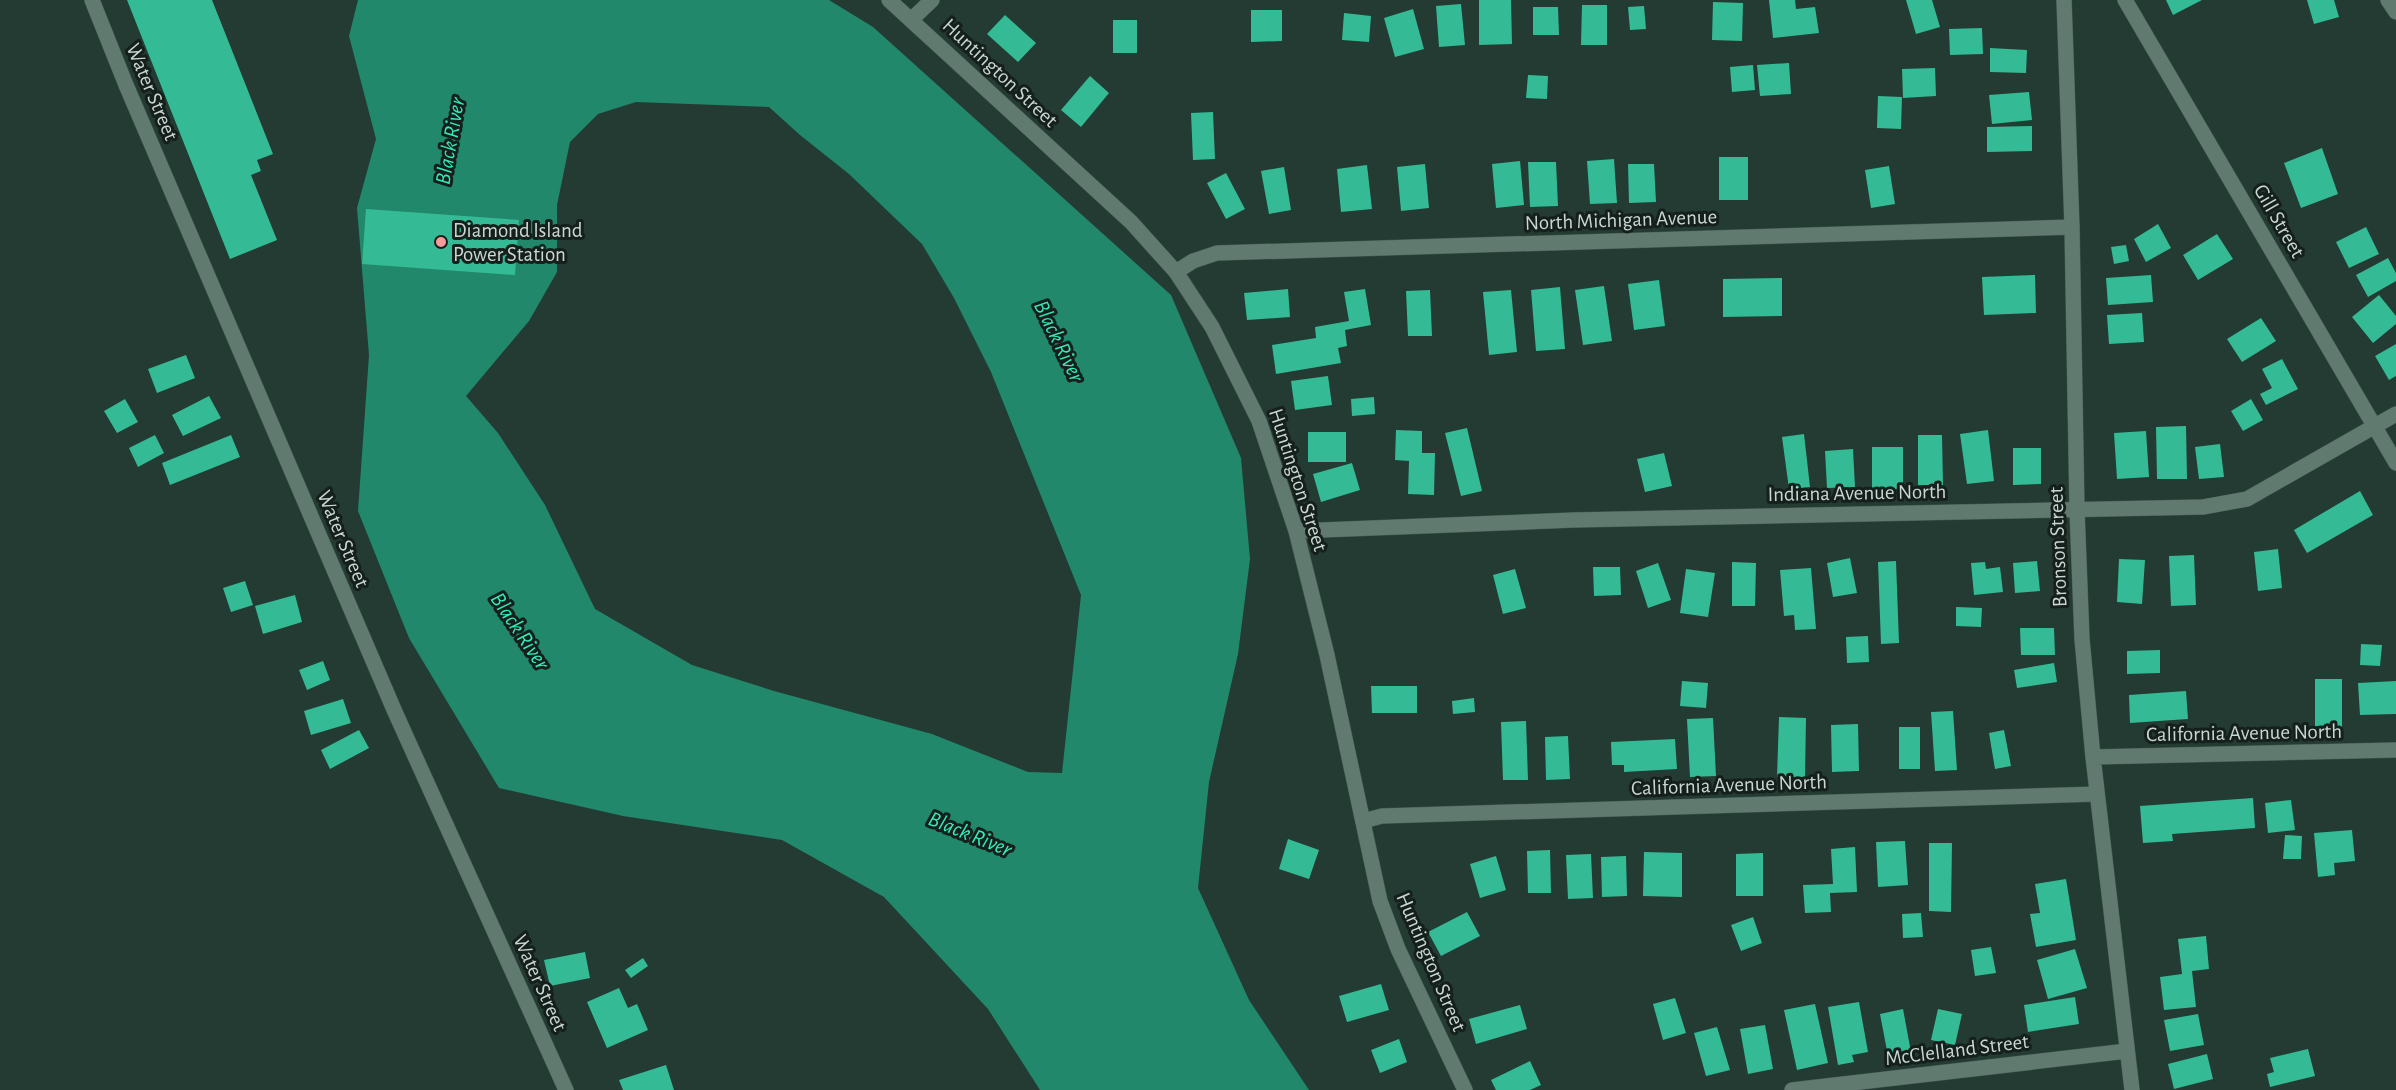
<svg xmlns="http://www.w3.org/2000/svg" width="2396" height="1090" font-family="'Alegreya Sans',sans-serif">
	<rect width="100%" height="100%" fill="#233b32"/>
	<path fill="#21886b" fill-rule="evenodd" d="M358 0H829L873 27 1171 295 1241 458 1250 559 1238 654 1209 782 1198 888 1249 1000 1309 1090H1040L988 1009 884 897 782 840 623 816 499 788 409 638 358 511 369 355 357 208 376 139 349 36ZM636 102 769 107 800 135 849 174 922 244 954 298 991 372 1081 595 1062 773 1028 772 932 734 774 691 692 665 595 609 545 505 498 433 466 396 529 321 557 272V205L570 142 598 114Z"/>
	<path fill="#34bb95" d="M127 0H212L273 154 257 160 261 171 251 175 277 240 230 259Z
		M1479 0H1511L1512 44 1479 45Z
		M1769 0H1795L1796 9 1815 7 1819 33 1773 38Z
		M1906 0H1932L1940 27 1916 34Z
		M2166 0H2202L2173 15Z
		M2307 0H2334L2339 17 2314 24Z
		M1713 2 1743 3 1742 41 1712 40Z
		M1461 4 1465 45 1439 47 1436 6Z
		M1582 5H1607V45H1581Z
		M1644 6 1646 29 1630 30 1628 7Z
		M1533 7H1558L1559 35H1533Z
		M1413 9 1424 49 1395 57 1384 18Z
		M1251 10H1282V41L1251 42Z
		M1344 13 1371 16 1369 42 1342 40Z
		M1005 15 1036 43 1018 62 987 34Z
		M1113 20H1137V53H1113Z
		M1982 28 1983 54 1950 55 1949 29Z
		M1990 48 2027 50 2026 73 1990 72Z
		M1789 63 1791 94 1760 96 1757 65Z
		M1753 65 1755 90 1732 92 1730 67Z
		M1935 68 1936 96 1903 98 1902 69Z
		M1528 75 1548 76 1547 99 1526 98Z
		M1090 76 1109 93 1081 127 1061 110Z
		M2029 92 2032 120 1992 124 1989 95Z
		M1878 96 1902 97 1901 129 1877 128Z
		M1213 112 1215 159 1193 160 1191 113Z
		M2032 126V151L1987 152V127Z
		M2322 148 2338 194 2301 208 2284 163Z
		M1719 157H1748V200H1719Z
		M1614 159 1617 203 1590 204 1587 161Z
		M1520 161 1524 205 1496 208 1492 164Z
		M1528 162H1556L1558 206 1530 207Z
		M1425 164 1429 208 1401 211 1397 167Z
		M1628 164H1654L1656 202 1629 203Z
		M1367 165 1372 209 1341 212 1337 169Z
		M1889 166 1895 204 1871 208 1865 170Z
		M1284 167 1291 210 1269 214 1261 171Z
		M1226 173 1245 209 1226 219 1207 183Z
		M366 209 519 220 515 275 362 264Z
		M2158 224 2171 248 2146 262 2134 239Z
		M2366 227 2379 254 2349 268 2336 242Z
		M2217 234 2233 259 2198 280 2183 255Z
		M2126 245 2129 261 2114 264 2111 247Z
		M2388 258 2396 273V281L2368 297 2356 275Z
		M2035 275 2036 313 1984 315 1982 277Z
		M2151 275 2153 302 2108 305 2106 278Z
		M1782 278V316L1723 317V279Z
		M1659 280 1665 326 1634 330 1628 284Z
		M1604 286 1612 341 1583 345 1575 290Z
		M1560 287 1565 349 1536 351 1531 290Z
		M1288 289 1290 317 1247 320 1244 293Z
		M1365 289 1371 325 1345 330 1347 346 1338 348 1341 363 1276 374 1272 345 1316 338 1315 327 1349 321 1344 292Z
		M1430 290 1432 336H1408L1406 291Z
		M1511 290 1517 352 1489 355 1483 292Z
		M2379 295 2396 316V324L2373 343 2352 317Z
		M2142 313 2144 342 2109 344 2107 315Z
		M2261 318 2276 341 2242 362 2227 339Z
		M2396 344V376L2389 380 2375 356Z
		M186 355 195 378 157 393 148 369Z
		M2282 359 2298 389 2266 405 2260 394 2272 388 2262 369Z
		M1328 376 1332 405 1295 410 1291 381Z
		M209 396 221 418 183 436 172 415Z
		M1374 397 1375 414 1352 416 1351 399Z
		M125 399 138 422 117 433 104 411Z
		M2251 399 2263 420 2243 431 2231 411Z
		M2186 426 2187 479H2157L2156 427Z
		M1467 428 1482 491 1461 496 1445 433Z
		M1396 430 1422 431V453H1435L1434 495 1408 494 1409 461 1395 460Z
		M1988 430 1994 481 1967 484 1960 434Z
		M2146 431 2149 477 2117 479 2114 433Z
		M1308 432H1346V462H1308Z
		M1804 434 1810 487 1789 489 1782 437Z
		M155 435 164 453 138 467 129 448Z
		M231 435 240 457 170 485 162 463Z
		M1918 435H1942L1943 485H1918Z
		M2220 444 2224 477 2199 479 2195 447Z
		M1872 447H1903V489H1872Z
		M2013 448H2041V484L2013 485Z
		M1853 449 1855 487 1827 488 1825 451Z
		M1664 453 1672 486 1645 492 1637 459Z
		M1352 463 1360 490 1321 502 1313 474Z
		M2360 491 2373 515 2307 553 2294 530Z
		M2278 549 2282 588 2258 591 2254 552Z
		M2194 555 2196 605 2171 606 2169 556Z
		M1850 558 1857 593 1833 597 1827 563Z
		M2119 559 2145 560 2142 604 2117 602Z
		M1896 561 1899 643 1881 644 1878 562Z
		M2037 561 2040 591 2015 593 2013 563Z
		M1732 562 1756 563 1755 606H1732Z
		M1985 562 1986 569 2000 567 2003 592 1974 595 1971 563Z
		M1658 563 1671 600 1648 608 1636 571Z
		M1593 567H1620L1621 595 1594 596Z
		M1811 568 1816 629 1795 630 1794 615 1784 616 1780 570Z
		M1515 569 1526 608 1503 614 1493 575Z
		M1686 569 1715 573 1708 617 1680 613Z
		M245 581 253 605 231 612 223 588Z
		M295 595 302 622 263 634 255 606Z
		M1956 607 1982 608 1981 627 1956 626Z
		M2020 628H2054L2055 655H2021Z
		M1868 636 1869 662 1847 663 1846 637Z
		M2361 644 2382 645 2380 666 2360 665Z
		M2160 650V673L2127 674V651Z
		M323 661 330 680 307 690 299 670Z
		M2054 663 2057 682 2017 688 2014 670Z
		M2315 679H2342V727L2315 726Z
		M1682 681 1708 683 1706 708 1680 706Z
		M2396 681V714L2360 715 2358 683Z
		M1371 686H1417V713H1372Z
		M2186 691 2188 719 2130 723 2129 695Z
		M1474 698 1475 712 1453 714 1452 701Z
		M343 699 351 723 311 735 304 711Z
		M1953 711 1957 770 1935 771 1931 712Z
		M1779 717 1806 718 1805 777H1777Z
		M1713 718 1716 776 1690 777 1687 719Z
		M1526 721 1528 780H1503L1501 722Z
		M1858 724 1859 771 1832 772 1831 725Z
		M1899 727H1920V769H1899Z
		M359 730 369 748 330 769 321 750Z
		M2004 730 2011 766 1995 769 1989 733Z
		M1568 736 1570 779 1546 780 1545 737Z
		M1675 739 1677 769 1624 772V765H1612L1611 742Z
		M2253 798 2255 828 2172 834 2173 841 2143 843 2140 806Z
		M2291 800 2295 830 2268 833 2265 803Z
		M2352 830 2355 861 2334 863 2335 875 2318 877 2314 833Z
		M2285 835 2302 836 2301 859H2283Z
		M1288 839 1319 850 1309 879 1279 869Z
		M1905 841 1908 885 1878 887 1876 842Z
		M1929 843H1952L1951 912 1929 911Z
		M1855 847 1857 892 1830 893 1831 912 1805 913 1803 885 1833 884 1831 849Z
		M1550 850 1551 893H1528L1527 851Z
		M1644 852 1682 853V897L1643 896Z
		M1763 853V896H1736V854Z
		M1591 854 1593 898 1568 899 1566 855Z
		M1496 856 1506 890 1480 898 1470 864Z
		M1626 856 1627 896 1602 897 1601 857Z
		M2066 879 2076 940 2036 947 2030 914 2040 913 2035 884Z
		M1467 912 1480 936 1441 956 1428 932Z
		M1921 913 1923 937 1903 938 1902 914Z
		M1753 917 1762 943 1741 951 1731 925Z
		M2206 936 2209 969 2192 971 2196 1007 2164 1010 2160 977 2182 974 2178 939Z
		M1991 947 1996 973 1975 976 1971 950Z
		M2075 949 2087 988 2048 999 2037 960Z
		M585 952 590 978 550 986 544 960Z
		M643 958 648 966 631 978 625 970Z
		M1381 984 1389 1010 1347 1022 1339 996Z
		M619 988 628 1008 637 1004 648 1030 607 1048 587 1002Z
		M2075 997 2079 1024 2028 1032 2024 1005Z
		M1675 998 1686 1033 1663 1040 1653 1004Z
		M1859 1002 1868 1052 1852 1055 1854 1062 1838 1065 1828 1007Z
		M1815 1004 1828 1063 1797 1070 1784 1010Z
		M1520 1005 1527 1029 1476 1044 1469 1019Z
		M1903 1009 1911 1052 1888 1056 1880 1014Z
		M1938 1009 1962 1014 1955 1045 1931 1040Z
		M2198 1014 2204 1045 2170 1051 2164 1020Z
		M1765 1025 1773 1069 1748 1074 1740 1029Z
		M1717 1027 1730 1070 1706 1076 1694 1033Z
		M1399 1039 1407 1062 1380 1073 1371 1050Z
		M2308 1049 2315 1076 2270 1087 2267 1074 2274 1072 2270 1058Z
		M2207 1054 2213 1079 2174 1089 2168 1064Z
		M1530 1061 1541 1085 1530 1090H1496L1491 1080Z
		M666 1065 674 1090H623L619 1080Z"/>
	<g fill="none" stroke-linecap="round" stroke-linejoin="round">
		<defs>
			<path id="minor" d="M92 0 126 85 395 712 566 1090
				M2064 0 2072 227 2077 510 2082 639 2093 757 2132 1090
				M2125 0 2396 463
				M2388 0 2396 12
				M911 20 932 0
				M1176 272 1193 261 1217 253 2072 227
				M2093 757 2396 750
				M1363 821 1382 816 2097 794
				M1792 1090 2127 1051"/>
			<path id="tertiary" d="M889 0 1131 222 1176 272 1212 327 1259 421 1296 531 1327 655 1380 901 1398 949 1465 1090
				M1296 531 1574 520 2203 507 2247 499 2396 414"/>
		</defs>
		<use href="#minor" stroke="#435851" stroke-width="16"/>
		<use href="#tertiary" stroke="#435851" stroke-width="16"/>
		<use href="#minor" stroke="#607a70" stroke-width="15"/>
		<use href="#tertiary" stroke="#607a70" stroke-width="15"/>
	</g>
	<circle fill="#f59b9b" stroke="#151f1b" stroke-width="2" cx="441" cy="242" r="6"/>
	<g text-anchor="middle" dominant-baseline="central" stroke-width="6" stroke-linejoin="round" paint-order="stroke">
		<g font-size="21" fill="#c9d7d2" stroke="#151f1b">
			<text transform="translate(1000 73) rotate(43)">Huntington Street</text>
			<text transform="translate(152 92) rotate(67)">Water Street</text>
			<text transform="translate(1621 220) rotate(-2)">North Michigan Avenue</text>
			<text transform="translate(2279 221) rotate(60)">Gill Street</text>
			<text transform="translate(1298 480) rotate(72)">Huntington Street</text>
			<text transform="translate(1857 493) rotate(-1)">Indiana Avenue North</text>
			<text transform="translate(343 539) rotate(67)">Water Street</text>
			<text transform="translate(2058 547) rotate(-92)">Bronson Street</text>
			<text transform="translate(2244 733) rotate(-1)">California Avenue North</text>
			<text transform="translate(1729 785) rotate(-2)">California Avenue North</text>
			<text transform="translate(1431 962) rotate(67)">Huntington Street</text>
			<text transform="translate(540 983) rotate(66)">Water Street</text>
			<text transform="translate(1957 1050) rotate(-7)">McClelland Street</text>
		</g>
		<g font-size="21" fill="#c9d7d2" stroke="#151f1b" text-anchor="start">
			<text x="453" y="230">Diamond Island<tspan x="453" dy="24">Power Station</tspan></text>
		</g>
		<g font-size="22" font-style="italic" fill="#35ebba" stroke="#151f1b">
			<text transform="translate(450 141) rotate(-80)">Black River</text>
			<text transform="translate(1059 341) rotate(64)">Black River</text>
			<text transform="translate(520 631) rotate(56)">Black River</text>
			<text transform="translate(970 834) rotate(22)">Black River</text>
		</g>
	</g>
</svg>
